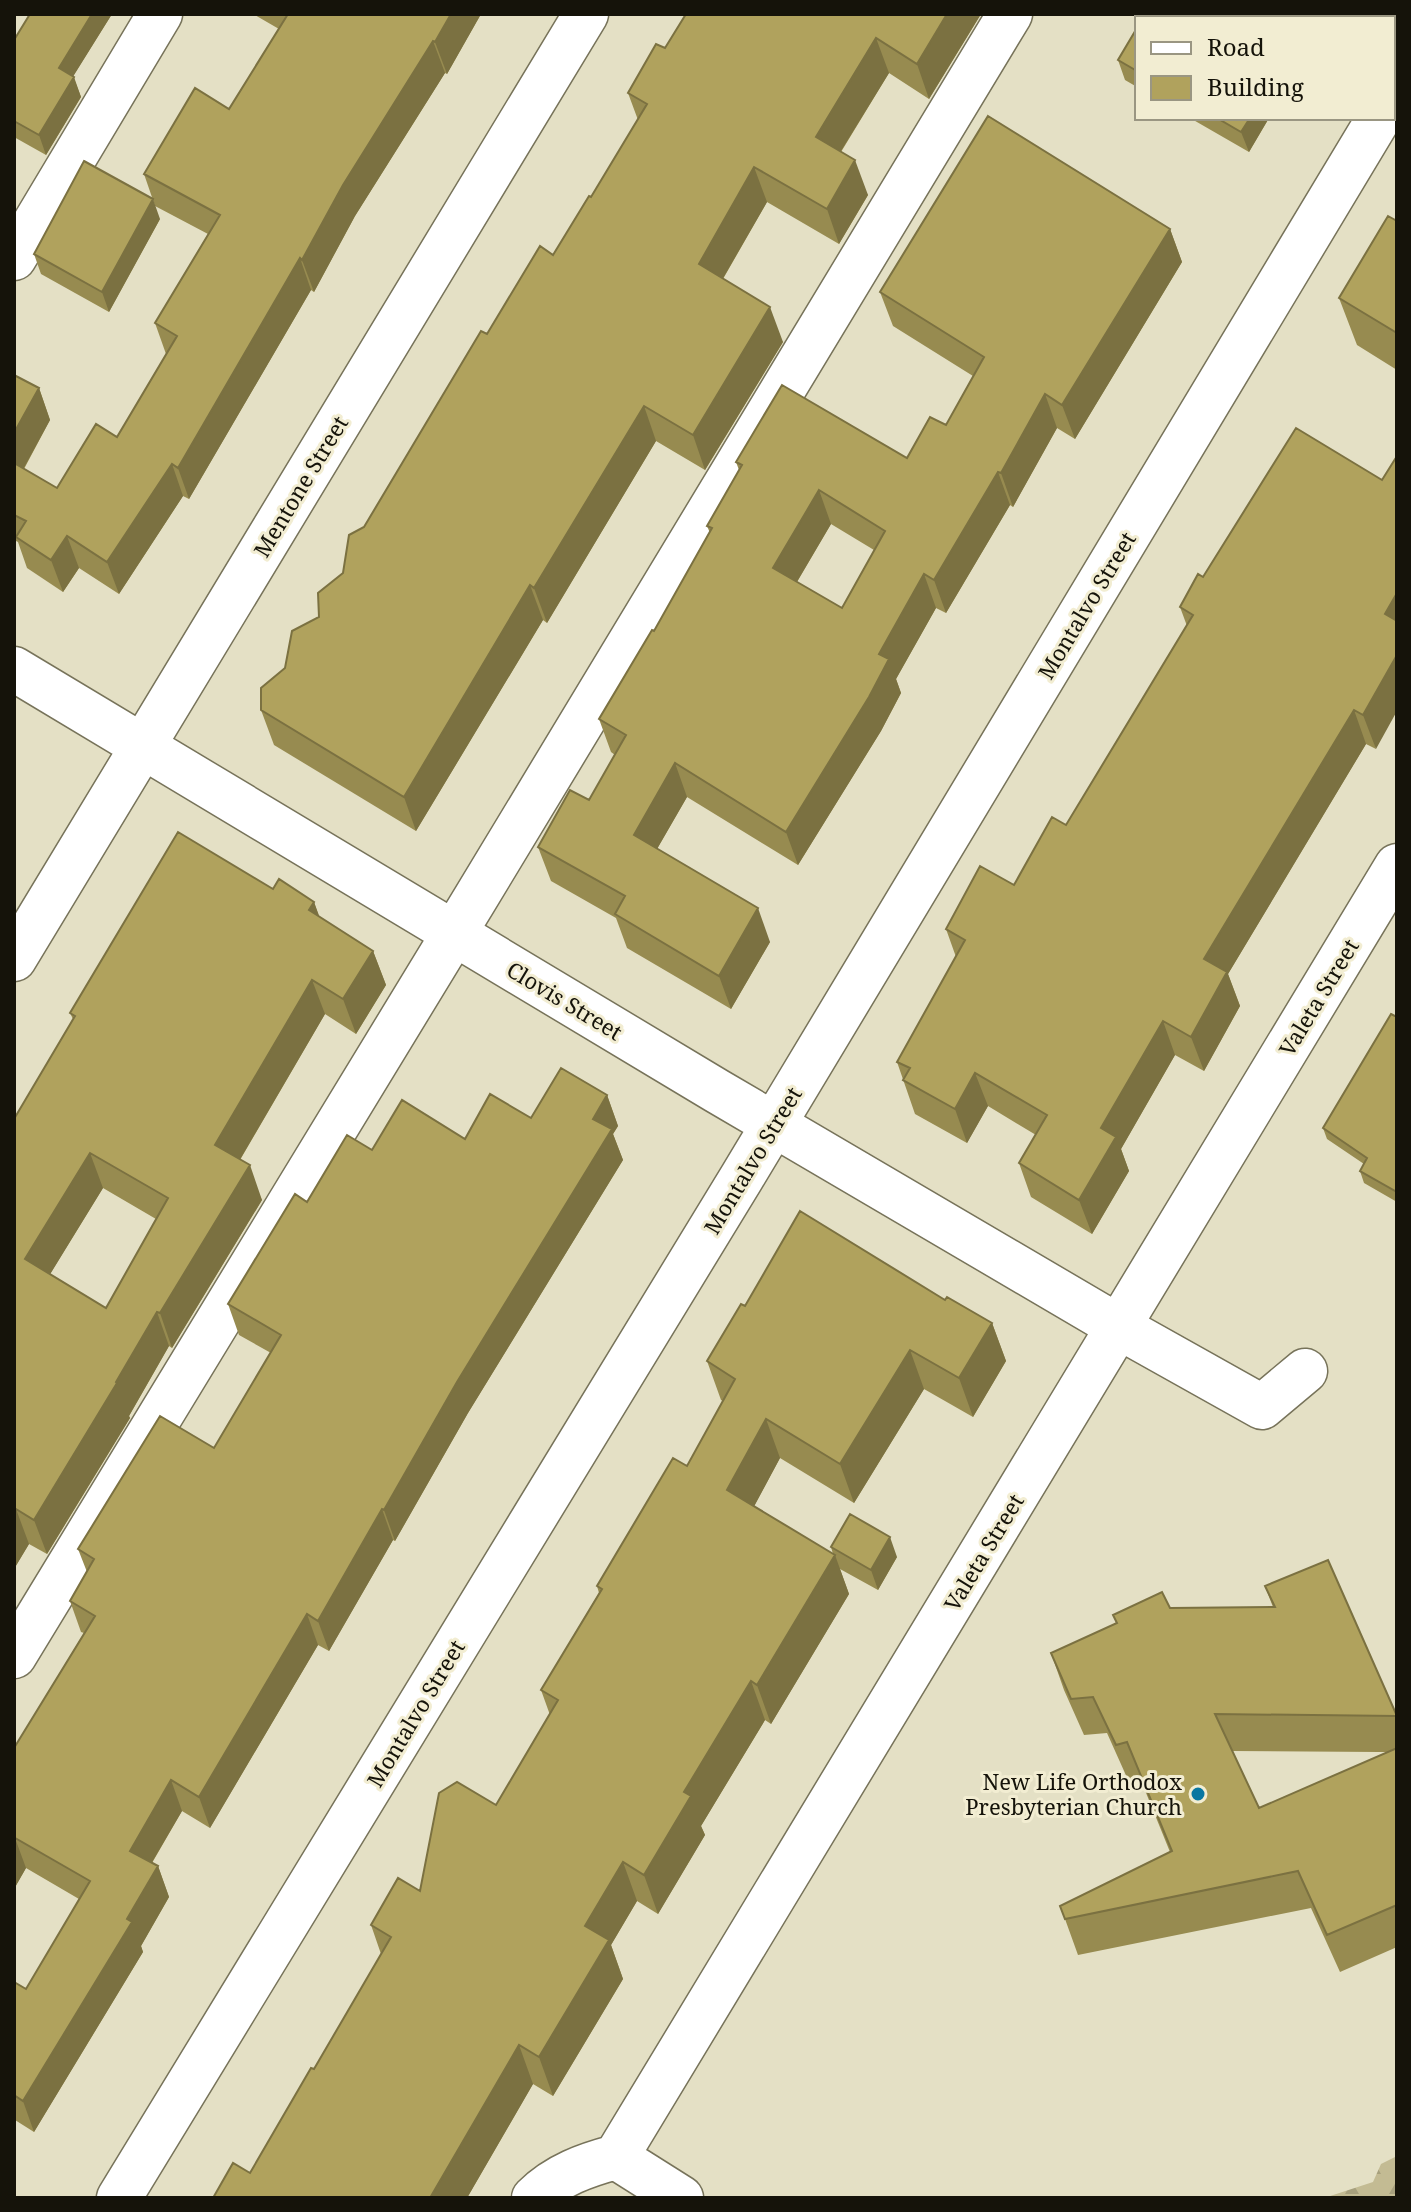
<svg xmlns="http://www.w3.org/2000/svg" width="1411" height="2212" font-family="'Noto Serif',serif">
	<defs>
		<pattern id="forest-firs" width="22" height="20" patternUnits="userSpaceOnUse" patternTransform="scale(2)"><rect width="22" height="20" fill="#c3bb93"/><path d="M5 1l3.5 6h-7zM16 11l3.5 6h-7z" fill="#a7a07d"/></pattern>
	</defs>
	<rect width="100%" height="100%" fill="#e4e0c5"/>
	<path fill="url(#forest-firs)" d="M1397 2156V2198H1324L1373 2182 1381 2164Z"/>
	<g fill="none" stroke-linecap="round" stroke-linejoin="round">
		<defs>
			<path id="minor" d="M14 258 160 14
				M14 669 717 1091 1119 1327 1262 1407 1305 1371
				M14 959 586 14
				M14 1656 475 899 1010 14
				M616 2157 681 2198
				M119 2198 742 1177 1379 118
				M534 2198C557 2175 586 2165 616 2157L1397 866"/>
		</defs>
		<use href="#minor" stroke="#77735a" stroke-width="47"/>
		<use href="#minor" stroke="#fff" stroke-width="44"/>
	</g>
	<path fill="#978b50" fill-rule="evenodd" d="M30 14H112L73 76 81 97 46 155 14 137V40Z
		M253 14H481L447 74 445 73 355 216 314 292 311 290 189 499 183 496 119 594 79 568 63 592 27 568 18 542 14 540V375L39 388 50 420 24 469 57 488 117 437 166 354 155 323 208 234 155 206 144 174 229 109 279 29Z
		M686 14H981L929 99 889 73 841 152 868 195 839 244 767 202 723 279 783 342 705 470 656 441 547 623 543 620 416 831 274 745 261 710 285 668 319 617 343 573 364 527 487 334 553 255 591 197 638 120 628 93 665 48Z
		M1137 28V87L1125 80 1118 60Z
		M1190 118H1269L1249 152Z
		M160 219 109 312 41 274 34 254Z
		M1397 221V370L1357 345 1339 298Z
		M1170 229 1182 262 1075 439 1057 428 1013 507 1010 505 946 613 936 608 896 679 901 693 881 731 798 865 687 797 657 849 770 942 731 1009 627 948 616 918 551 881 538 847 589 800 615 755 611 752 599 719 654 631 710 533 707 526 739 470 736 462 907 458 946 425 973 376 893 326 880 292ZM831 524 874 550 842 608 797 582Z
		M1296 428 1376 749 1366 744 1228 974 1240 1006 1204 1071 1175 1055 1121 1149 1129 1171 1092 1234 1031 1197 1019 1163 1036 1135 988 1106 967 1143 915 1114 897 1062 956 957 946 929 1014 885 1066 825 1187 626 1180 607 1203 577Z
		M273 889 314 902 319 917 373 951 386 985 356 1034 325 1014 240 1160 262 1200 172 1348 169 1346 129 1416 130 1418 47 1554 29 1544 14 1569V1119L73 1019 70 1013ZM103 1188 156 1219 106 1308 50 1274Z
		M1397 1017V1202L1364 1183 1360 1171 1364 1164 1327 1139 1323 1128Z
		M607 1095 618 1126 613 1134 623 1160 468 1413 395 1541 393 1540 329 1651 318 1645 210 1828 182 1811 152 1863 158 1866 169 1897 141 1946 143 1952 34 2132 15 2120 14 2121V1982L26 1989 79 1899 26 1868 14 1889V1748L84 1633 81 1632 70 1601 87 1572 78 1549 214 1448 271 1353 239 1335 228 1304 307 1202 372 1150 465 1139Z
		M945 1300 992 1323 1006 1361 973 1417 924 1389 854 1503 780 1458 754 1506 833 1554 831 1547 897 1557 878 1590 840 1569 849 1594 771 1724 765 1720 701 1826 705 1835 658 1914 637 1901 611 1945 623 1979 553 2096 533 2084 467 2198H213L250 2173 314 2069 381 1954 371 1925 420 1891 496 1805 550 1715 541 1690 599 1593 597 1586 687 1466 723 1401 721 1400 707 1361 745 1306Z
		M1265 1586 1397 1714V1947L1340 1972 1311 1908 1078 1955 1065 1919 1170 1852 1140 1778 1129 1782 1107 1733 1084 1735 1064 1690 1051 1653 1117 1624 1113 1615 1170 1608 1273 1607ZM1232 1751 1380 1752H1388L1259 1808Z"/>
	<path fill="#7b7141" d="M92 14H112L66 88 59 68Z
		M451 14H481L447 74 435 42Z
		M947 14H981L929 99 917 64Z
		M1310 14H1328L1326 18H1307Z
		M876 38 889 73 828 172 816 137Z
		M433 41 445 73 355 216 314 292 302 260 343 185Z
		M74 77 81 97 46 155 39 135Z
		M1250 118H1269L1249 152 1241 132Z
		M855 160 868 195 839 244 827 209Z
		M754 167 767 202 711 299 699 264Z
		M153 199 160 219 109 312 102 292Z
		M1170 229 1182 262 1075 439 1062 405Z
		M300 258 311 290 189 499 178 468Z
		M770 307 783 342 705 470 693 435Z
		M39 388 50 420 14 486V433Z
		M1045 394 1057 428 1013 507 1001 473Z
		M644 406 656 441 547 623 534 588Z
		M172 464 183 496 119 594 107 562Z
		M998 472 1010 505 946 613 934 580Z
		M819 490 831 524 785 602 773 568Z
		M67 536 79 568 63 592 51 560Z
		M924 574 936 608 896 679 901 693 881 731 798 865 786 832 879 654Z
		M530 585 543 620 416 831 404 797Z
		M1397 593V647L1385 614Z
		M1397 655V711L1376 749 1363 715Z
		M1354 710 1366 744 1228 974 1240 1006 1204 1071 1191 1037 1204 959Z
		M675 763 687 797 646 868 634 835Z
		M314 902 327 937 309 910Z
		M758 908 770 942 731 1009 719 976Z
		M373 951 386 985 356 1034 343 999Z
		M312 980 325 1014 228 1180 215 1145Z
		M1163 1021 1175 1055 1121 1149 1129 1171 1092 1234 1079 1200 1101 1128Z
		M975 1073 988 1106 967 1143 955 1109Z
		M607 1095 618 1126 613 1134 623 1160 468 1413 395 1541 384 1510 593 1119Z
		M90 1153 103 1188 38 1294 25 1259Z
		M250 1165 262 1200 172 1348 160 1313Z
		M157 1312 169 1346 129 1416 130 1418 47 1554 34 1520Z
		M992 1323 1006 1361 973 1417 959 1378Z
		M910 1350 924 1389 854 1503 840 1464Z
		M766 1419 780 1458 742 1529 727 1490Z
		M16 1509 29 1544 14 1569V1512Z
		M382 1509 393 1540 329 1651 318 1621Z
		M890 1537 897 1557 878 1590 871 1570Z
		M835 1555 849 1594 771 1724 757 1685Z
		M307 1614 318 1645 210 1828 199 1797Z
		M751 1681 765 1720 701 1826 705 1835 658 1914 644 1875 684 1792Z
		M171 1780 182 1811 141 1881 130 1851Z
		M15 1838 26 1868 14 1889V1839Z
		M623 1862 637 1901 611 1945 623 1979 553 2096 539 2057 585 1926Z
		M158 1866 169 1897 141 1946 143 1952 34 2132 23 2101Z
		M519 2045 533 2084 467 2198H430Z"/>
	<path fill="#b0a25d" stroke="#7b7141" stroke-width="2" fill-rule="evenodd" d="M30 14H92L59 68 74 77 39 135 14 121V40Z
		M288 14H451L435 42 433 41 343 185 302 260 300 258 178 468 172 464 107 562 67 536 51 560 16 537 26 521 14 515V463L57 488 96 424 117 437 177 336 155 323 220 215 144 174 195 88 229 109Z
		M686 14H947L917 64 876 38 816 137 855 160 827 209 754 167 699 264 770 307 693 435 644 406 534 588 530 585 404 797 261 710V688L285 668 292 631 319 617 318 593 343 573 349 535 364 527 481 331 487 334 540 246 553 255 589 196 591 197 647 104 628 93 656 44 665 48Z
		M1146 14H1310L1307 18H1143Z
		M1137 28V71L1118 60Z
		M988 116 1170 229 1062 405 1045 394 1001 473 998 472 934 580 924 574 879 654 889 659 869 697 786 832 675 763 634 835 758 908 719 976 615 914 625 896 538 847 570 790 589 800 626 735 599 719 652 630 654 631 712 528 707 526 742 465 736 462 782 385 907 458 930 417 946 425 984 357 880 292ZM819 490 885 531 842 608 773 568Z
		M1217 118H1250L1241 132Z
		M84 161 153 199 102 292 34 254Z
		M1388 216 1397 221V333L1339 298Z
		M14 375 39 388 14 433Z
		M1296 428 1382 480 1397 456V593L1385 614 1397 621V655L1363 715 1354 710 1204 959 1227 972 1191 1037 1163 1021 1101 1128 1116 1137 1079 1200 1019 1163 1047 1115 975 1073 955 1109 903 1080 910 1068 897 1062 965 940 946 929 980 866 1014 885 1052 817 1066 825 1193 615 1180 607 1198 574 1203 577Z
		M178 832 273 889 279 879 314 902 309 910 373 951 343 999 312 980 215 1145 250 1165 160 1313 157 1312 116 1382 117 1383 34 1520 16 1509 14 1512V1119L75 1016 70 1013ZM90 1153 168 1198 106 1308 25 1259Z
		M1391 1014 1397 1017V1192L1360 1171 1367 1158 1323 1128Z
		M561 1068 607 1095 593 1119 612 1129 457 1382 384 1510 382 1509 318 1621 307 1614 199 1797 171 1780 130 1851 158 1866 127 1919 132 1922 23 2101 14 2095V1982L26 1989 90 1881 15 1838 14 1839V1748L95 1616 70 1601 94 1559 78 1549 160 1416 214 1448 281 1335 228 1304 295 1194 307 1202 347 1135 372 1150 402 1100 465 1139 490 1094 531 1118Z
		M800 1211 945 1300 947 1297 992 1323 959 1378 910 1350 840 1464 766 1419 727 1490 835 1555 757 1685 751 1681 684 1792 691 1796 644 1875 623 1862 585 1926 609 1940 539 2057 519 2045 430 2198H213L233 2163 250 2173 311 2068 314 2069 391 1937 371 1925 398 1878 420 1891 439 1793 457 1782 496 1805 558 1700 541 1690 602 1589 597 1586 673 1458 687 1466 735 1379 707 1361 741 1304 745 1306Z
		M850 1514 890 1537 871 1570 831 1547Z
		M1328 1560 1397 1716 1215 1714 1259 1808 1397 1748V1905L1327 1935 1298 1871 1065 1919 1060 1906 1172 1851 1127 1742 1116 1745 1093 1697 1071 1699 1051 1653 1117 1623 1113 1615 1162 1592 1170 1608 1275 1607 1265 1586Z"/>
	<circle fill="#0877a1" stroke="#f2edd2" stroke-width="3" cx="1198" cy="1794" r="8"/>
	<g text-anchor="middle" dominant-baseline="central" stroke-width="6" stroke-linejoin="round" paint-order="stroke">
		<g font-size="22" fill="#15130a" stroke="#f2edd2">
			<text transform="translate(300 486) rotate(-59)">Mentone Street</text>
			<text transform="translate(1086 605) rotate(-59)">Montalvo Street</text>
			<text transform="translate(1318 997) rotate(-59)">Valeta Street</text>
			<text transform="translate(565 1000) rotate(31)">Clovis Street</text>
			<text transform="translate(752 1160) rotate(-59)">Montalvo Street</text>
			<text transform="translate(983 1552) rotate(-59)">Valeta Street</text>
			<text transform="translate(415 1713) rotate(-59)">Montalvo Street</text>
		</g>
		<g font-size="22" fill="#15130a" stroke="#f2edd2" text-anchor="end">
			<text x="1182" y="1781">New Life Orthodox<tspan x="1182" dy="25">Presbyterian Church</tspan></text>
		</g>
	</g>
	<rect width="1411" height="2212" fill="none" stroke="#15130a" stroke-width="32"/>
	<rect x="1135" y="16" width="260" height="104" fill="#f2edd2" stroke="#9a9682" stroke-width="2"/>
	<rect x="1151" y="42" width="40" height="12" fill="#ffffff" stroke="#9a9682" stroke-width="2"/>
	<text x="1207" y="56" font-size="24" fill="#15130a">Road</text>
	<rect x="1151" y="76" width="40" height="24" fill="#b0a25d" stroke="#9a9682" stroke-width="2"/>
	<text x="1207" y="96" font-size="24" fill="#15130a">Building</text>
</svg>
